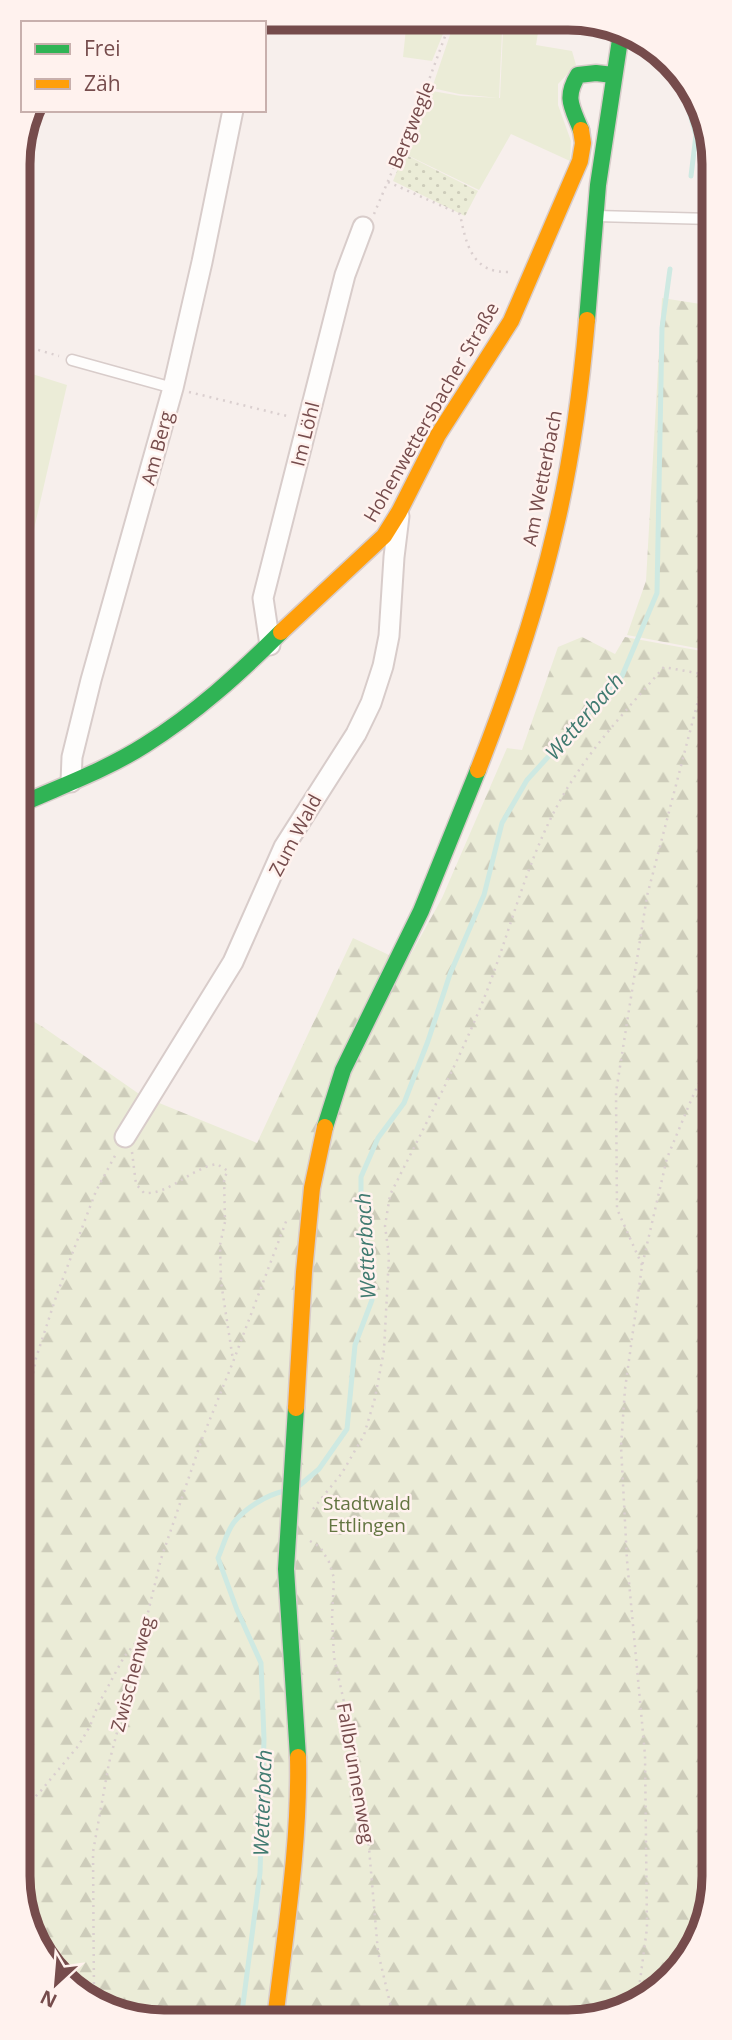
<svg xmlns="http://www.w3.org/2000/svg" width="732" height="2040" font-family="'Open Sans',sans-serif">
	<defs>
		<pattern id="forest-firs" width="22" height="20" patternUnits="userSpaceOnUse" patternTransform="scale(1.75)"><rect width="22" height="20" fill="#ebecd7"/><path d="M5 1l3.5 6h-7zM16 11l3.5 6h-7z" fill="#cdccba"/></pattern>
		<pattern id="garden-dots" width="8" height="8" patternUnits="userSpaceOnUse" patternTransform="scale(1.75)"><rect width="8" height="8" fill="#ebecd7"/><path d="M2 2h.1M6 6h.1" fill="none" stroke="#cdccba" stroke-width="1.8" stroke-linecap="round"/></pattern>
	</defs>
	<rect width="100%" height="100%" fill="#f7efec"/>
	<path fill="#ebecd7" d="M407 19H449L432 61 403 57Z
		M458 19 540 20 536 45 572 51 576 65 558 84V105L571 141 570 161 511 134 479 190 405 154 432 91 461 96 500 98 503 31 454 27Z
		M452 29 502 32 499 98 459 94 432 88Z
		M18 350 30 352 29 373 67 385 34 529 18 525Z"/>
	<path fill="url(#forest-firs)" d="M662 298 707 305 712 407V651L627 635 646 581Z
		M18 527 34 532 18 593Z
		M582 637 615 654 625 637 712 653 714 1885 678 1972 597 2020H135L60 1979 20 1905 19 1013 43 1027 142 1096 257 1143 353 938 406 963 442 898 507 748 522 750 558 647Z"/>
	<path fill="url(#garden-dots)" d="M404 154 478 191 465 216 393 181Z"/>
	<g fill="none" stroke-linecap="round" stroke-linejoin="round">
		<path stroke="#cee9e2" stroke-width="5" d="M686 101 696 135 691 176
			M300 1485 319 1469 347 1429 355 1345 372 1300 367 1241 361 1208V1177L378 1138 404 1103 428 1041 450 974 484 895 502 823 527 780 622 676 657 593 662 328 670 269
			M241 2020 260 1873 264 1739 261 1663 237 1610 218 1558C223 1547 227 1530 235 1521 247 1507 267 1495 284 1491"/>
		<defs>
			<path id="lane" d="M596 216 712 219
				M72 360 173 388"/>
			<path id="street" d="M248 23 249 18
				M270 645 263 598 345 275 363 227
				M71 782 72 757 91 680 173 388 202 262 233 110
				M125 1137 233 962 284 847 356 734 371 703 383 666 389 636 394 557 399 516"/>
			<path id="fast" d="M581 130C572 107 564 98 578 75L596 73 613 75
				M587 320 598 185 621 33
				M19 805C61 786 106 770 145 745 196 713 239 674 281 632
				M325 1127 343 1070 421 911 478 770
				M296 1408 286 1569 298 1757"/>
			<path id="slow" d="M281 632 384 536 399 512 438 435 511 321 580 161 583 143 581 130
				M478 770C509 691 537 609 556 526 572 458 581 389 587 320
				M296 1408 304 1272 312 1188 325 1127
				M275 2020C285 1933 300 1845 298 1757"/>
		</defs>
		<use href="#lane" stroke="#d8ccca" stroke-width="13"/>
		<use href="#street" stroke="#d8ccca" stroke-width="23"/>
		<use href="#fast" stroke="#d8ccca" stroke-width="19"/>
		<use href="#slow" stroke="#d8ccca" stroke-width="19"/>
		<path stroke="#dacfcf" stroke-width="2.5" stroke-dasharray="2 5" stroke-linecap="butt" d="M388 182 460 214C466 244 472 274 510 272
			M374 214 416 115 447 31 454 19
			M18 344 59 356
			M189 392 291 417
			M132 1152 136 1184 144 1193C169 1195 191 1168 217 1164L228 1171 224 1178 225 1222 220 1245 221 1282 233 1360
			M642 1265 617 1209 616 1092 647 896 705 674
			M20 1442 36 1358 57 1294 96 1191 117 1152
			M313 1509 342 1473 364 1435 375 1398 384 1350 389 1256 385 1226 390 1195C420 1135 452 1075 478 1013 510 938 525 857 568 787 595 743 631 705 664 667L712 676
			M310 1541 320 1547 329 1562 334 1578 332 1618 334 1657 360 1774 369 1848 378 1952 394 2020
			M20 1810 27 1805 39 1793 79 1745 90 1726 98 1705 124 1657 141 1636
			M638 1996 647 1928 645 1755 627 1560 621 1446 625 1389 642 1266 667 1158 692 1098 713 1053
			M94 1998 93 1852 109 1763 143 1633 161 1559 202 1439 233 1362 287 1219"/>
		<use href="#lane" stroke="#fefdfc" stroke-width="10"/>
		<use href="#street" stroke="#fefdfc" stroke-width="19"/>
		<use href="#fast" stroke="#30b455" stroke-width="16"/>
		<use href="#slow" stroke="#ff9f0a" stroke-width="16"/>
	</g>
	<g text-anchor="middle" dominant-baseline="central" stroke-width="5" stroke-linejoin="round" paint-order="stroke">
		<g font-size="19" fill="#764c4c" stroke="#fff2ee">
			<text transform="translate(411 125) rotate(-68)">Bergwegle</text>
			<text transform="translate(431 412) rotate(-60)">Hohenwettersbacher Straße</text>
			<text transform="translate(305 434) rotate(-76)">Im Löhl</text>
			<text transform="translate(157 448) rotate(-75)">Am Berg</text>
			<text transform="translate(542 478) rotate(-79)">Am Wetterbach</text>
			<text transform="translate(295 835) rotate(-62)">Zum Wald</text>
			<text transform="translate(132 1674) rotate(-75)">Zwischenweg</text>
			<text transform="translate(356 1773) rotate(80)">Fallbrunnenweg</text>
		</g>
		<g font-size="19" fill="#637541" stroke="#fff2ee">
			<text x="367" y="1503">Stadtwald<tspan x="367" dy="22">Ettlingen</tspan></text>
		</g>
		<g font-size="21" font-style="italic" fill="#407a70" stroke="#fff2ee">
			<text transform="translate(584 716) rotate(-49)">Wetterbach</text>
			<text transform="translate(365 1246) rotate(-93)">Wetterbach</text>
			<text transform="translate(262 1803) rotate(-88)">Wetterbach</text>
		</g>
	</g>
	<path d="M0 0H732V2040H0ZM164 30H568A134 134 0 0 1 702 164V1876A134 134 0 0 1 568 2010H164A134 134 0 0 1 30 1876V164A134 134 0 0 1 164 30Z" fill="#fff2ee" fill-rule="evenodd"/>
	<path fill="none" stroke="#764c4c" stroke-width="9" d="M164 30H568A134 134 0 0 1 702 164V1876A134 134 0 0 1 568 2010H164A134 134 0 0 1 30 1876V164A134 134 0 0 1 164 30Z"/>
	<rect x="21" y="21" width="245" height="91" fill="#fff2ee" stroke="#c8b0ad" stroke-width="2"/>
	<rect x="35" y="44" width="35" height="10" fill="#30b455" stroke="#c8b0ad" stroke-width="2"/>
	<text x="84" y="56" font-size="21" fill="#764c4c">Frei</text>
	<rect x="35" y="79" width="35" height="10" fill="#ff9f0a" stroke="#c8b0ad" stroke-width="2"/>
	<text x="84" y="91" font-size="21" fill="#764c4c">Zäh</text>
	<g transform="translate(56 1984) rotate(206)" stroke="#fff2ee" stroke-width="5" paint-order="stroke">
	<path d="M0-5L12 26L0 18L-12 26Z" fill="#764c4c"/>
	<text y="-10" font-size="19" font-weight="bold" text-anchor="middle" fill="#764c4c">N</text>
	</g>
</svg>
